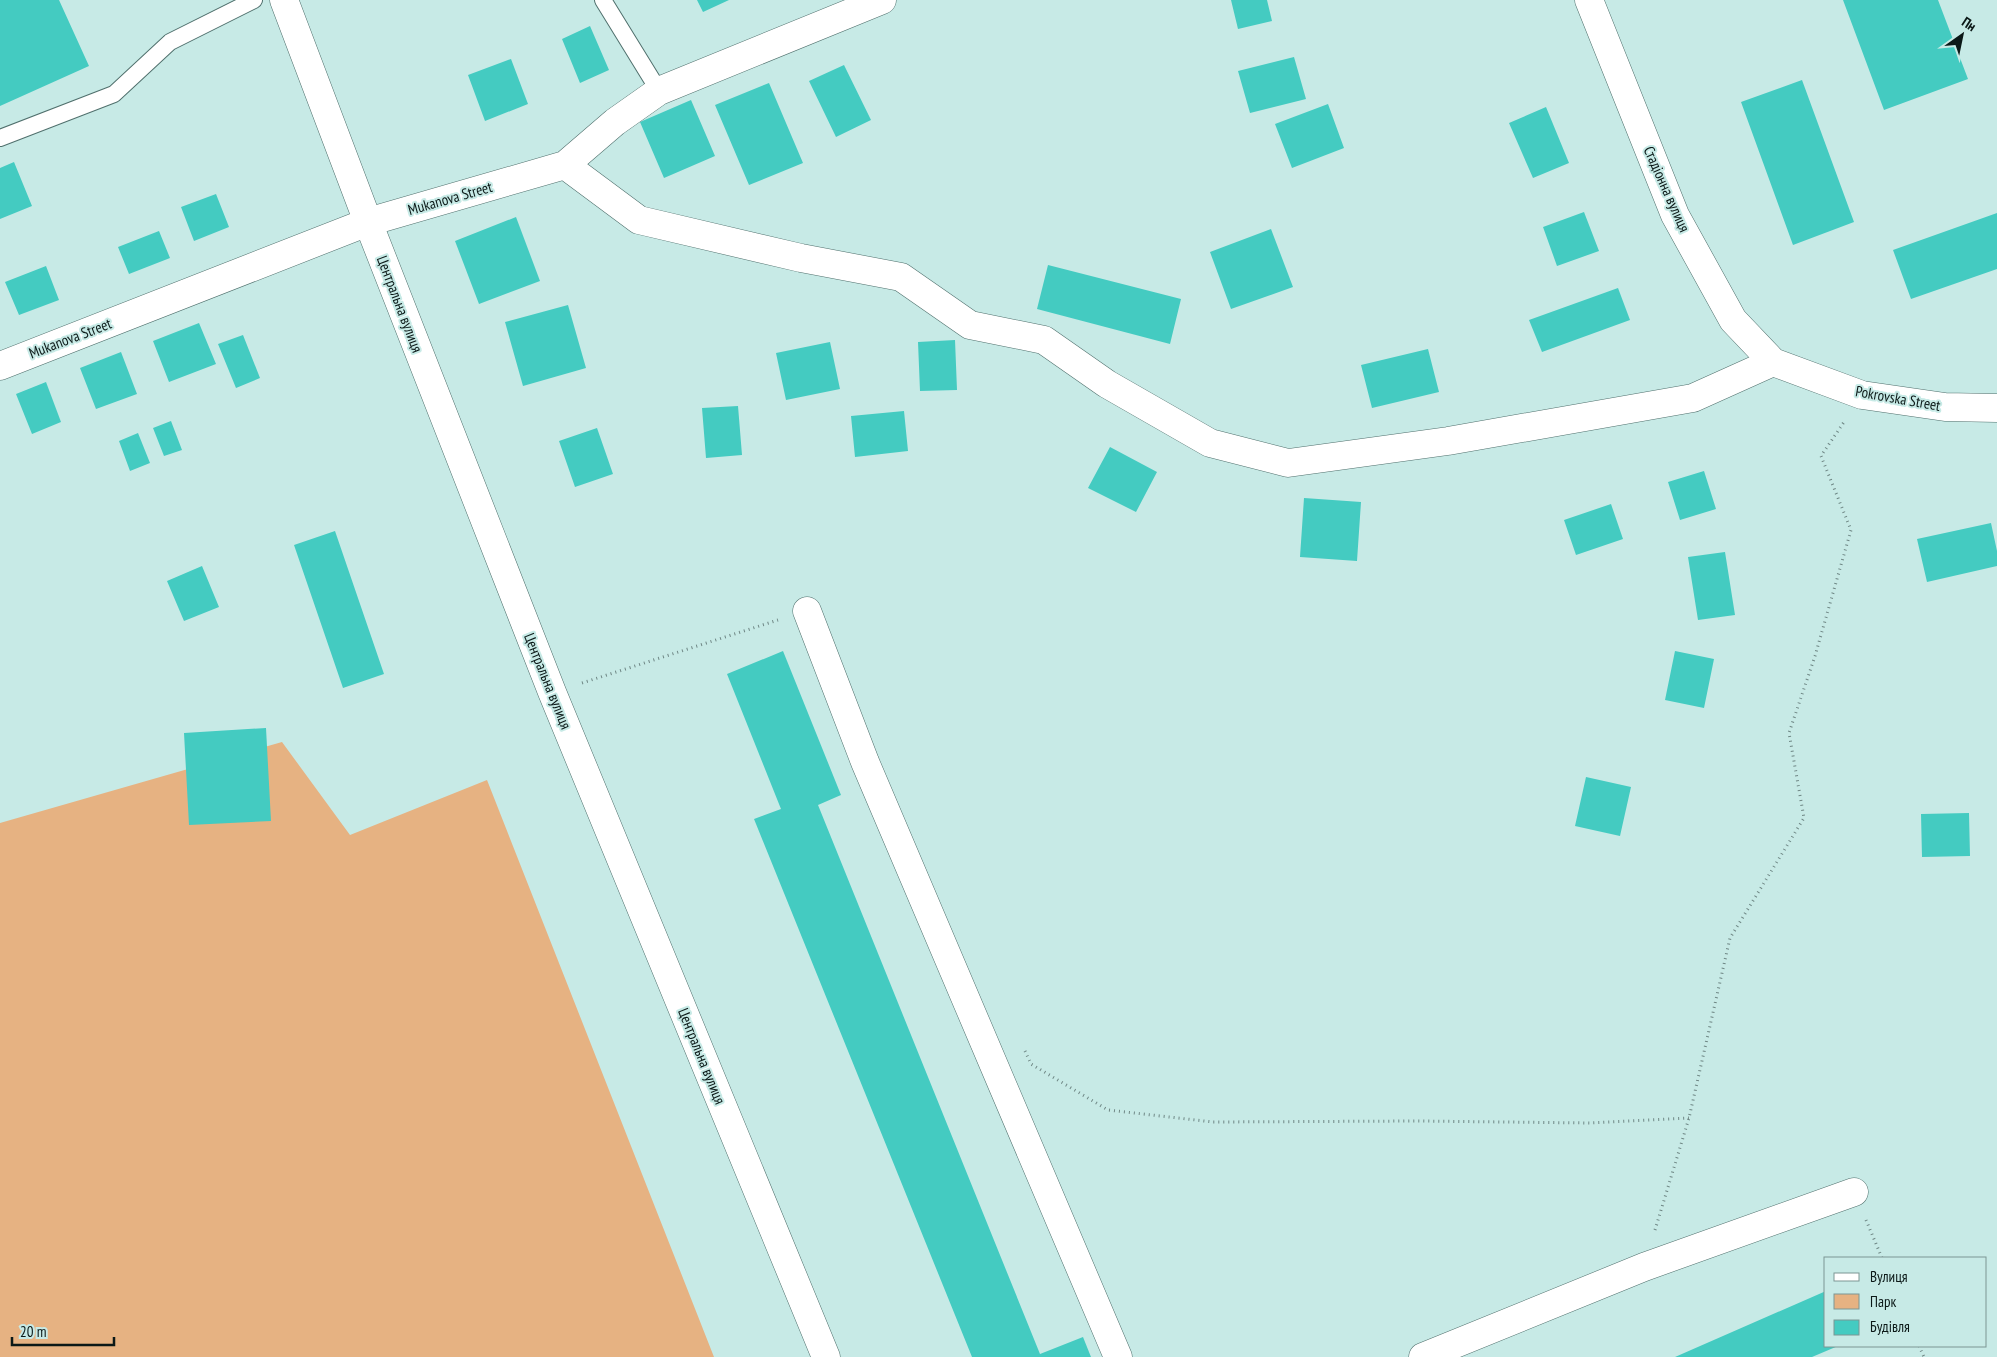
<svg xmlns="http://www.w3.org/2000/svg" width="1997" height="1357" font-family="'PT Sans Narrow',sans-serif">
	<rect width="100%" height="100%" fill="#c7eae6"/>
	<path fill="#e6b282" d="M282 742 350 835 487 780 714 1357H0V823Z"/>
	<path fill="#44cbc1" d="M0 0H59L89 66 0 106Z
		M697 0H729L703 12Z
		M1231 0H1267L1272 21 1238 29Z
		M1843 0H1938L1968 79 1884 110Z
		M590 26 609 70 580 83 562 39Z
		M1294 57 1306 99 1250 113 1238 71Z
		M511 59 528 104 485 121 468 75Z
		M844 65 871 120 836 137 809 81Z
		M1802 80 1854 222 1793 245 1741 102Z
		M769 83 803 163 749 185 715 105Z
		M691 100 715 156 664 178 640 122Z
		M1328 104 1344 148 1292 168 1275 124Z
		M1546 107 1569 163 1533 178 1509 123Z
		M14 162 32 206 0 219V168Z
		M216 194 229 227 194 241 181 207Z
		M1584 212 1599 251 1557 266 1543 227Z
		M1997 213V269L1911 299 1893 250Z
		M516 217 540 281 479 304 455 241Z
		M1271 229 1293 287 1231 309 1210 252Z
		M159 231 170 258 129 274 118 247Z
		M1048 265 1181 299 1170 344 1037 309Z
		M46 266 59 300 19 315 5 282Z
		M1618 288 1630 320 1542 352 1529 320Z
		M568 305 586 368 523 386 505 322Z
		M199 323 216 364 169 382 153 341Z
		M243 335 260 378 236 388 218 344Z
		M955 340 957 390 920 391 918 342Z
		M830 342 840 389 786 400 776 353Z
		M1428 349 1439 392 1372 408 1361 365Z
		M121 352 137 394 96 409 80 368Z
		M46 382 61 422 32 434 16 394Z
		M738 406 742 455 706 458 702 408Z
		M904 411 908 451 855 457 851 416Z
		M171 421 182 450 164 456 153 428Z
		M597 428 613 474 575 487 559 441Z
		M138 433 150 463 130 471 119 441Z
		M1110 447 1157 472 1136 512 1088 488Z
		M1704 471 1716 509 1680 520 1668 482Z
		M1304 498 1361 502 1357 561 1300 557Z
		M1611 504 1623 539 1576 555 1564 520Z
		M1991 523 1997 551V566L1927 582 1917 539Z
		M335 531 384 674 343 688 294 545Z
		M1725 552 1735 615 1698 620 1688 557Z
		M202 566 219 607 184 621 167 581Z
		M783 651 841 795 818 805 1040 1354 1083 1337 1091 1357H972L754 819 781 809 727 674Z
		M1675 651 1714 659 1704 708 1665 700Z
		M266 728 271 821 189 825 184 733Z
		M1586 777 1631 787 1620 836 1575 826Z
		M1969 813 1970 856 1922 857 1921 814Z
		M1826 1291V1346H1838L1812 1357H1675Z"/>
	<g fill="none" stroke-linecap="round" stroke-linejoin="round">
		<defs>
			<path id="service" d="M603 0 659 91
				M0 138 114 94 170 42 254 0"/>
			<path id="minor" d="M565 165 639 220 801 258 901 277 970 325 1044 340 1107 384 1210 443 1288 463 1448 441 1693 398 1773 362
				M0 366 368 222 565 165 615 122 659 91 882 0
				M807 611 865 762 1118 1357
				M1423 1357 1644 1267 1854 1192"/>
			<path id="tertiary" d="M1589 0 1675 215 1733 320 1773 362 1862 395 1945 407 1997 408"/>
			<path id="secondary" d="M284 0 368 222 552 692 826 1357"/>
		</defs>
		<use href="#service" stroke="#50706d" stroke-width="18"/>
		<use href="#minor" stroke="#50706d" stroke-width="29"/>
		<use href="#tertiary" stroke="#50706d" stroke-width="29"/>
		<use href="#secondary" stroke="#50706d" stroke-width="29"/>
		<path stroke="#6f8785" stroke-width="3" stroke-dasharray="1 4" stroke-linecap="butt" d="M582 683 778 620
			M1025 1051 1031 1064 1108 1110 1213 1122 1419 1121 1590 1123 1689 1118
			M1866 1220 1882 1258
			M1655 1230 1689 1118 1730 938 1804 818 1789 733 1815 656 1851 530 1821 456 1844 422
			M1919 1346 1924 1357"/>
		<use href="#service" stroke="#fff" stroke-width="16"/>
		<use href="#minor" stroke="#fff" stroke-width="28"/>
		<use href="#tertiary" stroke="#fff" stroke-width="28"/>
		<use href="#secondary" stroke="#fff" stroke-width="28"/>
	</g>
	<g text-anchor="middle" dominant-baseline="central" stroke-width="4" stroke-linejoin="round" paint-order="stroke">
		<g font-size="15" fill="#0b1817" stroke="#c7eae6">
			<text transform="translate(1667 189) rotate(66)">Стадіонна вулиця</text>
			<text transform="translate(450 198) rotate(-16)">Mukanova Street</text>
			<text transform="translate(400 304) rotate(69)">Центральна вулиця</text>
			<text transform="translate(70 338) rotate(-21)">Mukanova Street</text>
			<text transform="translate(1898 398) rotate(10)">Pokrovska Street</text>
			<text transform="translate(548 681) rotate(68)">Центральна вулиця</text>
			<text transform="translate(702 1056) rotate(68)">Центральна вулиця</text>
		</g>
	</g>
	<rect x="1824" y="1257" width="162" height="90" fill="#c7eae6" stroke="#7c9693"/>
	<rect x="1834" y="1273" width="25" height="8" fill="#ffffff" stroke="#7c9693"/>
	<text x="1870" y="1282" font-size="15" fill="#0b1817">Вулиця</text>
	<rect x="1834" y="1294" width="25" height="15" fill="#e6b282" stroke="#7c9693"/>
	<text x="1870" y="1307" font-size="15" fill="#0b1817">Парк</text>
	<rect x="1834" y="1320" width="25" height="15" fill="#44cbc1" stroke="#7c9693"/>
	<text x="1870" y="1332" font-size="15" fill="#0b1817">Будівля</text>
	<g transform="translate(1962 35) rotate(33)" stroke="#c7eae6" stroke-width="4" paint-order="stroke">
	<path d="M0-4L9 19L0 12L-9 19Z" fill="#0b1817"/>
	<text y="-8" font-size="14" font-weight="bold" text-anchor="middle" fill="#0b1817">Пн</text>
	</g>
	<path d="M12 1337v8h102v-8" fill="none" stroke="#0b1817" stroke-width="2.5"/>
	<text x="20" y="1337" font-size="15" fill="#0b1817" stroke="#c7eae6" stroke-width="4" paint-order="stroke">20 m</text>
</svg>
